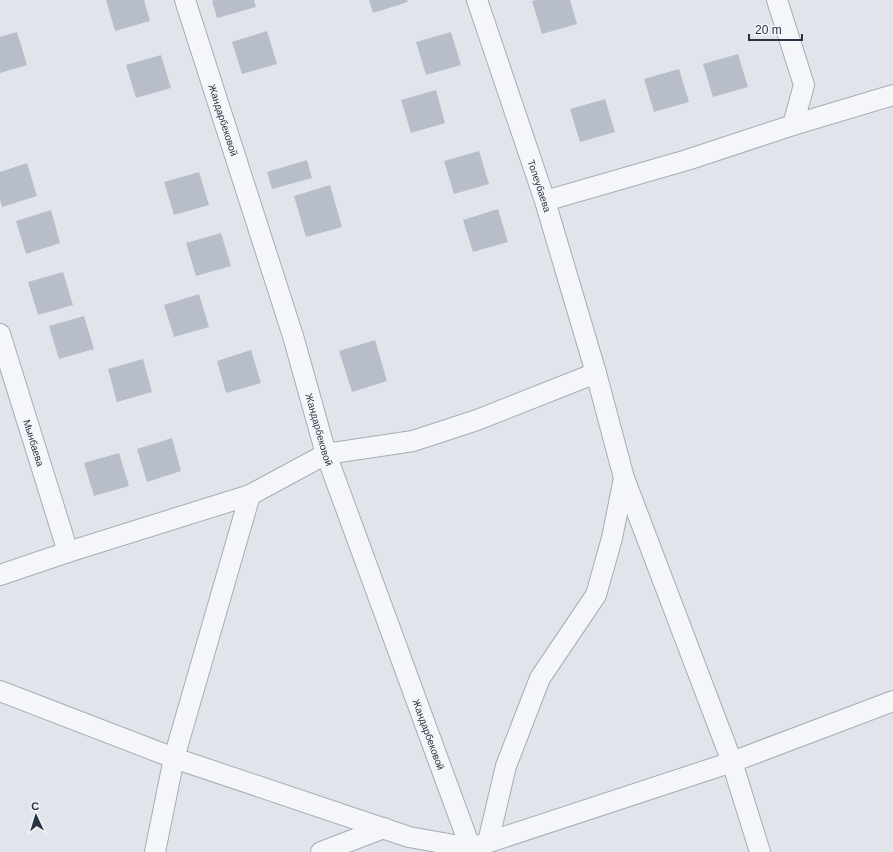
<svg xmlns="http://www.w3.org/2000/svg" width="893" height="852" font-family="Helvetica,sans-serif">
	<rect width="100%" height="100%" fill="#e1e5eb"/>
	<path fill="#b8bec9" d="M106 0H144L150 21 115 31Z
		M215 0H254L256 7 217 18 212 1Z
		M369 0H407L408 2 373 13Z
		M536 0H570L577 24 542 34 532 1Z
		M267 31 277 64 242 74 232 42Z
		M17 32 27 65 0 73V37Z
		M451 32 461 65 426 75 416 42Z
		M738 54 748 87 713 97 703 64Z
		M161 55 171 88 136 98 126 65Z
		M679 69 689 102 654 112 644 79Z
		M436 90 445 123 411 133 401 100Z
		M605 99 615 132 580 142 570 109Z
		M479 151 489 184 454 194 444 161Z
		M307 160 312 178 272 189 267 172Z
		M27 163 37 196 2 207 0 200V172Z
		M199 172 209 205 174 215 164 182Z
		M330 185 342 227 306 237 294 196Z
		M498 209 508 242 473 252 463 220Z
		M51 210 60 243 26 254 16 221Z
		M221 233 231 266 196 276 186 243Z
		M63 272 73 305 38 315 28 282Z
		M199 294 209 327 174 337 164 305Z
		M84 316 94 349 59 359 49 326Z
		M375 340 387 381 352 392 339 351Z
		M251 350 261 383 226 393 217 361Z
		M143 359 152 392 117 402 108 369Z
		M172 438 181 471 147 482 137 449Z
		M119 453 129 486 94 496 84 463Z"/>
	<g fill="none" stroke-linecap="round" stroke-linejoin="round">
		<defs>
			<g id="minor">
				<path id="s1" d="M185 0 293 336 326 454 472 852"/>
				<path id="s2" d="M477 0 545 201 596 373 624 478 732 762 760 852"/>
				<path d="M793 125 893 95"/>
				<path d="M545 201 687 160 793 125 804 85 777 0"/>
				<path id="s3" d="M0 334 68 552"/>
				<path d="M0 575 68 552 250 495 326 454 413 441 477 420 596 373"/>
				<path d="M0 691 174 758 409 837 471 848 732 762 893 701"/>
				<path d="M488 842 506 766 540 678 596 595 612 538 624 478"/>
				<path d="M155 852 174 758 250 495"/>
				<path d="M321 852 384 828"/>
			</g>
		</defs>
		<use href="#minor" stroke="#a6acb6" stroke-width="22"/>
		<use href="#minor" stroke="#f5f6f9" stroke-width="20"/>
	</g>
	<g text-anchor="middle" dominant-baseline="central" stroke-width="3.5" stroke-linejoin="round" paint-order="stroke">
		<g font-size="10" fill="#283344" stroke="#f1f4f8">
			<text stroke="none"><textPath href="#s1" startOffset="126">Жандарбековой</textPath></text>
			<text stroke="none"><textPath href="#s2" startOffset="196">Толеубаева</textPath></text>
			<text stroke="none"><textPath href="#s1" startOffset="450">Жандарбековой</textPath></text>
			<text stroke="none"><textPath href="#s3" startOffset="114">Мынбаева</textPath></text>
			<text stroke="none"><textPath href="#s1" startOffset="774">Жандарбековой</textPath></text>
		</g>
	</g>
	<g transform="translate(36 816) rotate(356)" stroke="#f1f4f8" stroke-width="3" paint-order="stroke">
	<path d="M0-3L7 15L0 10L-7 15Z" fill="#283344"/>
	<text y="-6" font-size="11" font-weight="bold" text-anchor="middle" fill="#283344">С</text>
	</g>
	<path d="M749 34v6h53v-6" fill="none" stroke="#283344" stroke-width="2"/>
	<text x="755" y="34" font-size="12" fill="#283344" stroke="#f1f4f8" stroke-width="3" paint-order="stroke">20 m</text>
</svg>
